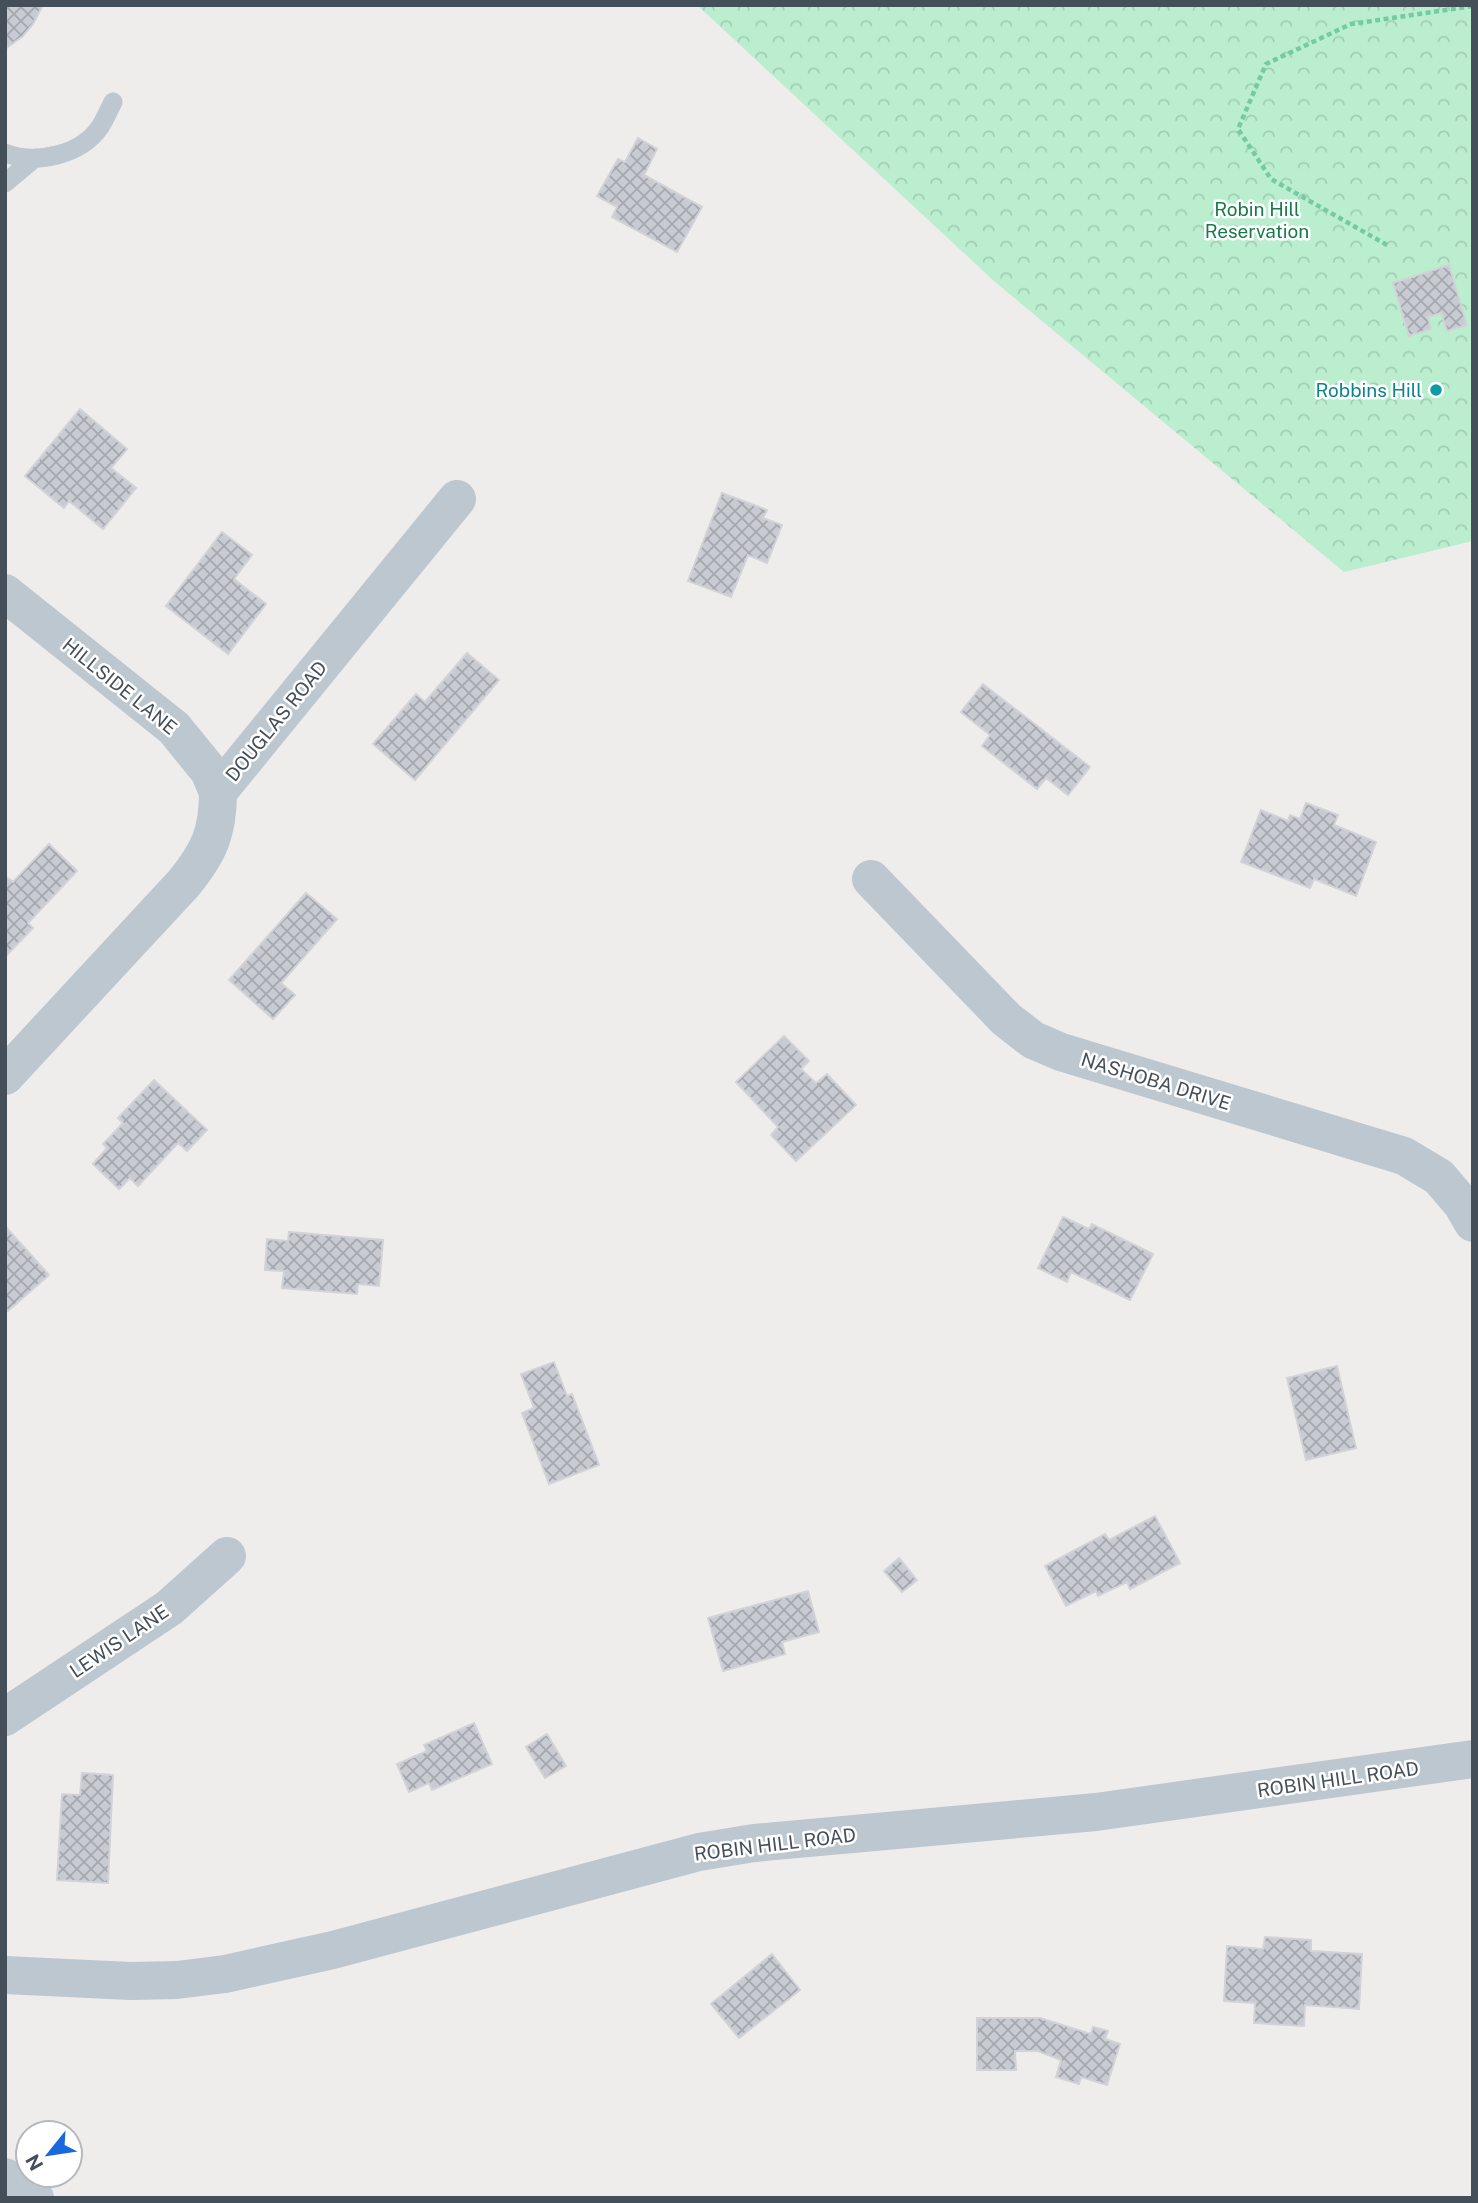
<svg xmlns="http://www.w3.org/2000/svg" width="1478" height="2203" font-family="'Public Sans',sans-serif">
	<defs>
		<pattern id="forest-crowns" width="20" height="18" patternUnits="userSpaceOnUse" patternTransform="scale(1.75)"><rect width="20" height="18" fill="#baeecf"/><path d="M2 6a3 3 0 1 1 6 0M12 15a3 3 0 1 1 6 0" fill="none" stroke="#a1ceb4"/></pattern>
		<pattern id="building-cross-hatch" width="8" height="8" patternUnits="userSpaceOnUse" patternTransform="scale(1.75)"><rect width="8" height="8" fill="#c9cbd3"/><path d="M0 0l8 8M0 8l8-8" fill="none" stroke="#a5a7ae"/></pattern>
	</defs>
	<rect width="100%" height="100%" fill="#efedec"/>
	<path fill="url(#forest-crowns)" d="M697 5H1473V541L1344 572 995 282Z"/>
	<path fill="url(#building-cross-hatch)" stroke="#d1d3d8" stroke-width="2" d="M5 5H43L33 24 23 36 5 49Z
		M638 138 657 149 644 175 702 207 677 252 612 217 617 207 597 196 618 159 625 162Z
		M1449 265 1467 325 1447 331 1441 313 1428 317 1431 329 1409 336 1393 283Z
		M80 409 127 449 111 468 136 488 103 529 69 501 64 508 25 476Z
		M722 493 767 510 763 518 782 525 767 563 748 555 731 597 688 581Z
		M222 532 252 555 234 579 266 604 228 654 166 606Z
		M467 653 499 680 415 780 373 744 416 694 425 702Z
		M983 684 1090 767 1068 795 1046 778 1037 789 982 746 990 735 961 712Z
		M1306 803 1338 815 1334 825 1376 842 1356 896 1314 879 1310 888 1241 862 1261 810 1288 821 1290 815 1300 819Z
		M49 844 77 871 28 923 33 928 5 957V876L13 882Z
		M306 893 337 919 281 983 295 995 273 1019 229 980Z
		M784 1036 809 1061 801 1069 816 1083 827 1074 856 1105 796 1161 771 1135 778 1127 736 1082Z
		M154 1080 207 1130 187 1151 178 1143 138 1186 130 1178 119 1189 93 1164 107 1148 103 1144 123 1123 118 1118Z
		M1063 1217 1089 1229 1092 1224 1153 1254 1130 1300 1071 1272 1067 1282 1038 1268Z
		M5 1226 49 1275 8 1311 5 1308Z
		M289 1232 383 1240 379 1286 358 1284 357 1294 282 1288 284 1271 265 1270 267 1239 288 1241Z
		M554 1362 567 1396 572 1394 599 1465 549 1484 522 1413 534 1408 521 1374Z
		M1337 1366 1356 1448 1306 1460 1287 1378Z
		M1155 1516 1180 1563 1130 1589 1127 1582 1098 1596 1096 1591 1066 1606 1045 1566 1105 1534 1109 1540Z
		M899 1558 917 1580 902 1592 884 1571Z
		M808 1591 819 1632 782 1642 785 1654 723 1671 708 1618Z
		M474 1723 492 1764 432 1790 429 1783 409 1792 397 1764 427 1751 424 1745Z
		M547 1734 566 1766 545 1778 526 1747Z
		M82 1773 113 1775 108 1883 57 1880 62 1794 80 1795Z
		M1265 1937 1311 1940V1951L1362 1954 1359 2009 1305 2005 1304 2026 1254 2023 1255 2003 1224 2001 1227 1946 1263 1949Z
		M772 1954 800 1990 739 2038 711 2004Z
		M977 2018H1040L1091 2034 1093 2027 1108 2031 1105 2039 1120 2044 1107 2085 1081 2077 1079 2084 1056 2077 1061 2060 1038 2051H1015L1016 2070H977Z"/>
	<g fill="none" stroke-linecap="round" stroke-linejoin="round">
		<path stroke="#73cba2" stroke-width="4.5" stroke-dasharray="5 3.5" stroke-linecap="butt" d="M1387 245 1271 179 1238 129 1266 64 1351 24 1473 6"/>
		<path stroke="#bdc7cf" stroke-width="19" d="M5 153C36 165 81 155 100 127 105 119 109 110 113 102
			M5 183 35 158"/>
		<path stroke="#bdc7cf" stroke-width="38" d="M5 593 174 728 209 771 218 792
			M871 879 1006 1019 1033 1040 1061 1052 1404 1156 1439 1177 1462 1204 1473 1223
			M5 1076 184 883C209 852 218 833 218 792L457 499
			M5 1717 169 1608 227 1556
			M5 1975 131 1981 177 1980 225 1974 333 1950 699 1852 754 1843 1096 1812 1473 1759
			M5 2177 35 2198"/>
	</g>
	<circle fill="#0f9aa8" stroke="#fff" stroke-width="2.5" cx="1436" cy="390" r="7"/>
	<g text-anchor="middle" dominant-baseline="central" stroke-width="5" stroke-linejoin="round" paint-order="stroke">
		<g font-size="19" fill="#177a4b" stroke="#fff">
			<text x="1257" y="209">Robin Hill<tspan x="1257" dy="22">Reservation</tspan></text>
		</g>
		<g font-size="19" fill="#0d838f" stroke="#fff" text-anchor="end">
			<text x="1422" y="390">Robbins Hill</text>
		</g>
		<g font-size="19" fill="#454f5a" stroke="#fff">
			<text transform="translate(120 686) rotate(39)">HILLSIDE LANE</text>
			<text transform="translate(276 721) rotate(-51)">DOUGLAS ROAD</text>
			<text transform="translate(1156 1081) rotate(17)">NASHOBA DRIVE</text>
			<text transform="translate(119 1641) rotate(-34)">LEWIS LANE</text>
			<text transform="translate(1338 1779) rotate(-8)">ROBIN HILL ROAD</text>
			<text transform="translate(775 1844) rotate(-7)">ROBIN HILL ROAD</text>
		</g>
	</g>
	<rect width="1478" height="2203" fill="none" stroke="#454f5a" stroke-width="14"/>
	<g transform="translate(49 2154) rotate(240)"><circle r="33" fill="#ffffff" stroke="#b5b9bd" stroke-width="2"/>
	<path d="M0-5L12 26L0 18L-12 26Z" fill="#1a69dc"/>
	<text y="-10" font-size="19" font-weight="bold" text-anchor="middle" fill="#454f5a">N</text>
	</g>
</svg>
